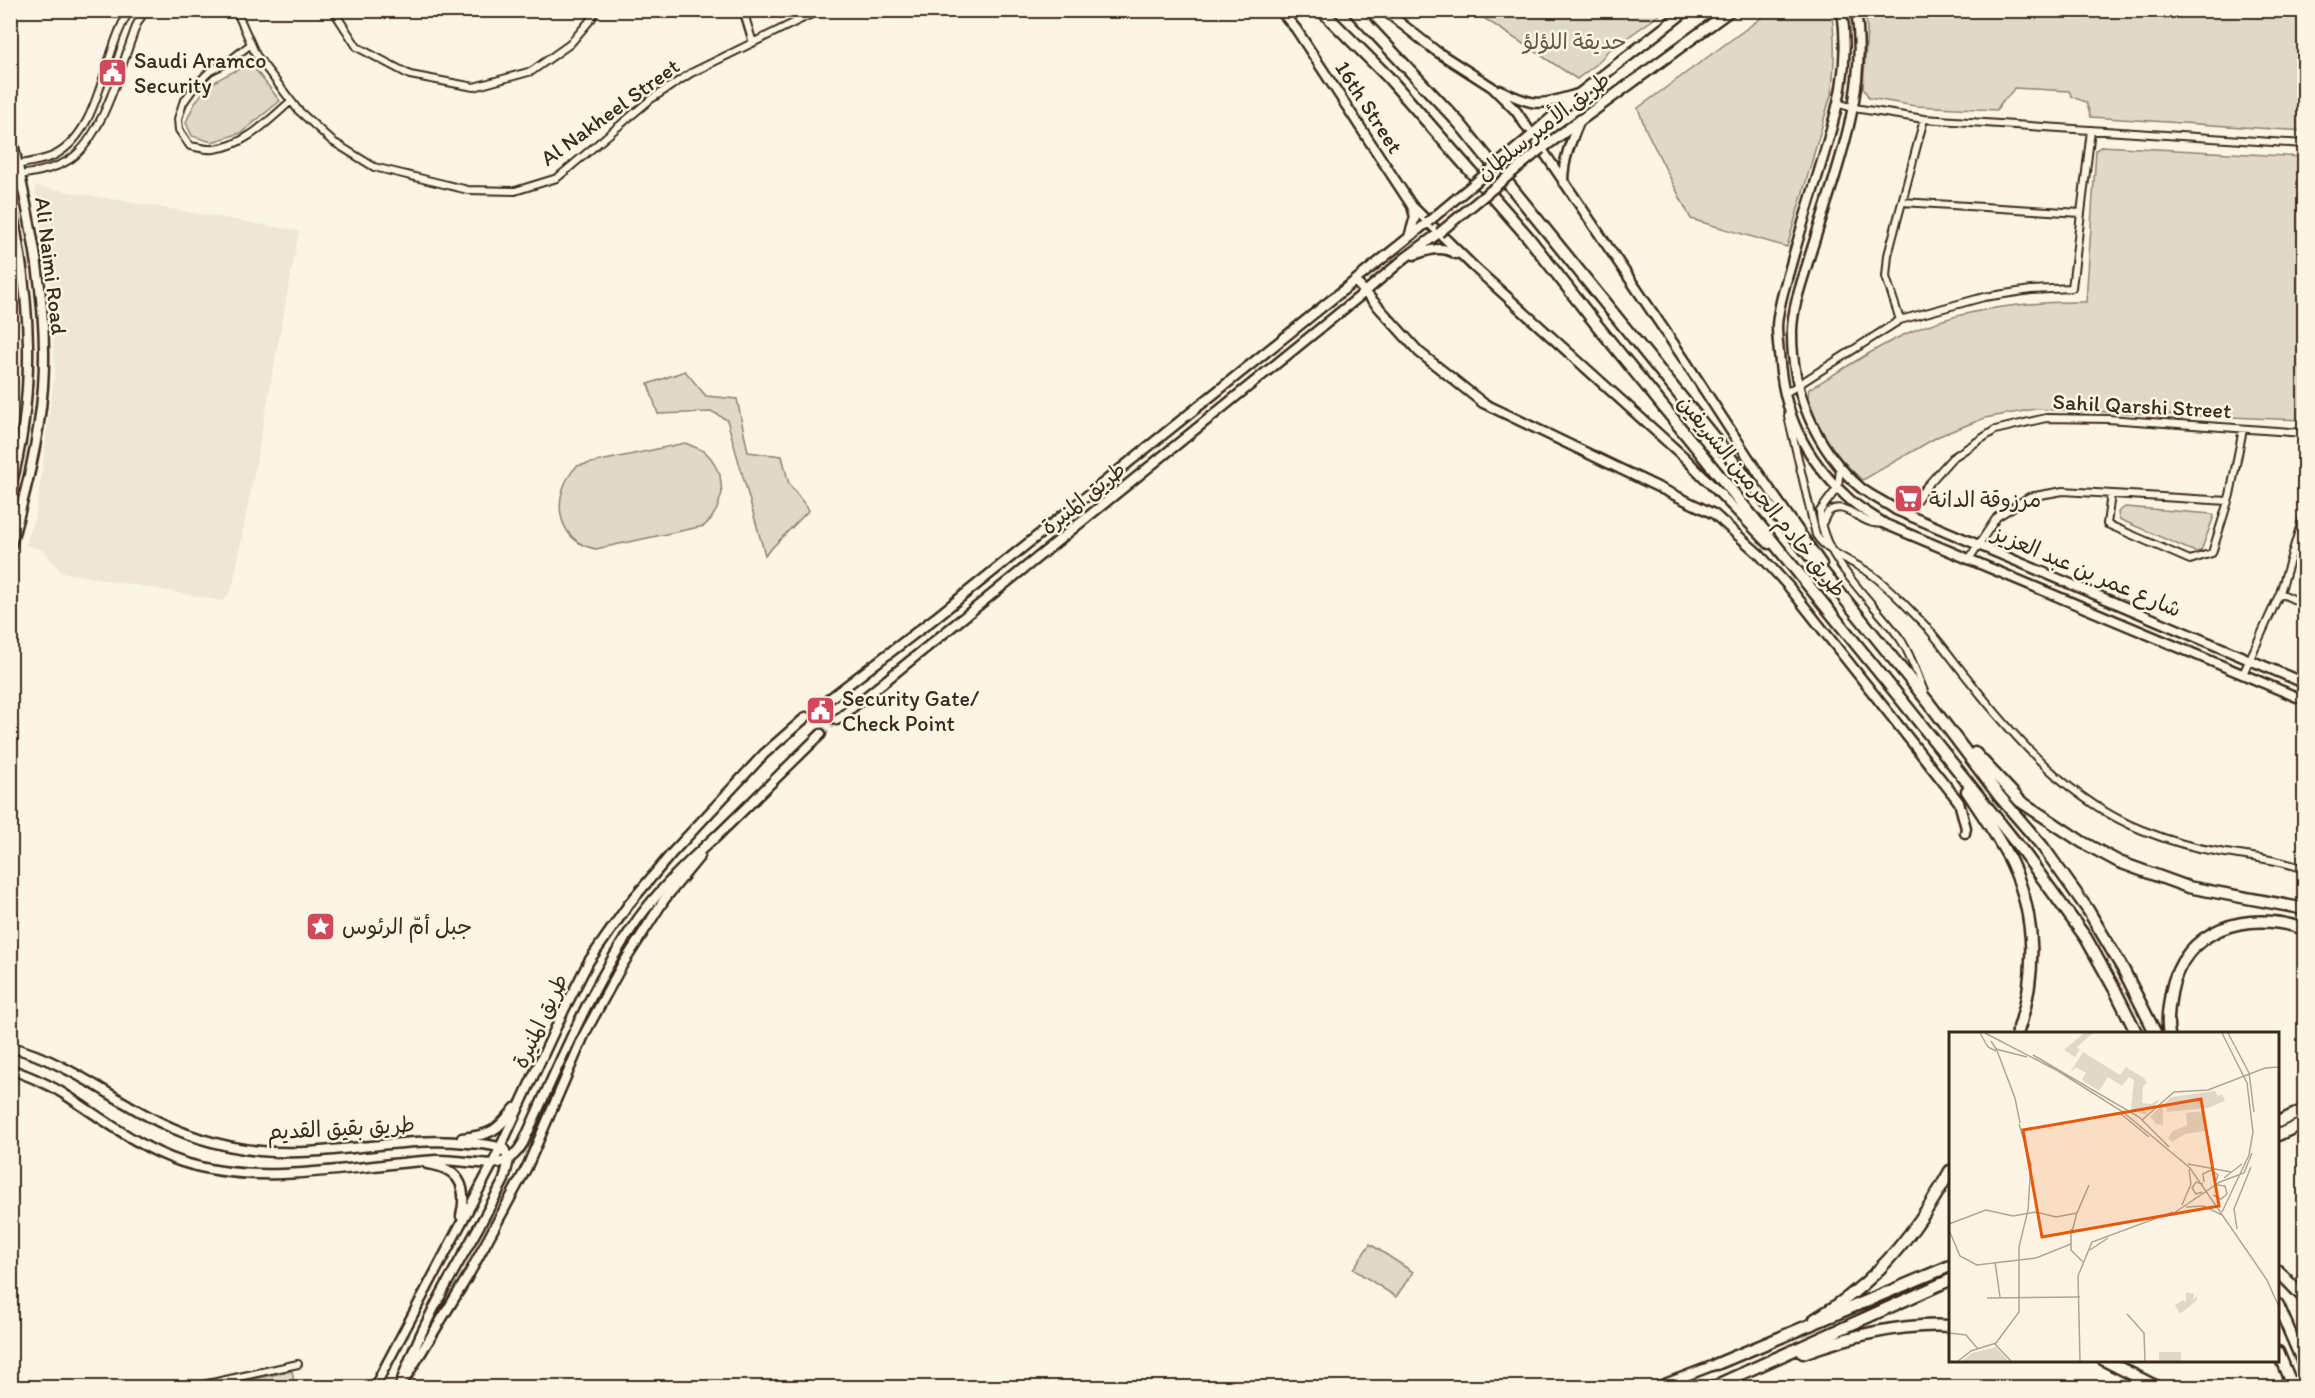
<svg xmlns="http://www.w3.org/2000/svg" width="2315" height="1398" font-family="Itim,'Playpen Sans Arabic',sans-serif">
	<rect width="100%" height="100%" fill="#fcf5e5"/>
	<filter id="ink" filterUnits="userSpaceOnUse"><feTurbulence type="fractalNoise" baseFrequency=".0167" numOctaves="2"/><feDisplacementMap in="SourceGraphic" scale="12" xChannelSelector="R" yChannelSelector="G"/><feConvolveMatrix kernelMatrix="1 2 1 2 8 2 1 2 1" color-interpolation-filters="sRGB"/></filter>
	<g filter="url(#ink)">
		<path fill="#eee6d6" d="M35 186 299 231 233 586 224 601 61 572 43 550 26 545 36 512 41 478 55 371 49 278Z"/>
		<path fill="#e0d8c8" stroke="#8e8173" stroke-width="1.5" d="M1772 10 1831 11C1836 39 1835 66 1831 95L1787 247 1691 219 1646 130 1638 108Z
			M1473 11H1665L1607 52 1598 63 1577 79Z
			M1865 11H2304V131L2091 117 2086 102 2072 97 2069 91 2014 88C2010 97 2002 98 1997 110L1915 106 1869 98 1863 88 1867 30Z
			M251 64 280 101 241 133 212 142 192 136 186 123C199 86 216 79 251 64Z
			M2102 146 2304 157V420L2035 409 1985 418 1939 436 1863 480 1861 479C1841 461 1802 417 1809 389 1837 373 1864 355 1893 340 1952 310 2021 301 2086 302L2096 150Z
			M685 371 706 396 737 399 748 452 782 456 789 484 809 510 765 555 727 420 713 412 658 414 648 384Z
			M685 443 704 451 711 458 720 475 722 493 717 509 711 519 704 526 596 549C555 542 550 493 577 466Z
			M2125 507 2212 514 2214 516 2201 551 2195 552 2119 519 2118 512Z
			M1370 1244 1413 1272 1396 1297 1353 1269Z
			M292 1371 295 1387H217Z"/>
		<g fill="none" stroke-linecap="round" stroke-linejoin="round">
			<path stroke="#d5ccbd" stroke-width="8" stroke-dasharray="8 4" stroke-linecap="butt" d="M806 717 824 703
				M821 734 837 720"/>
			<defs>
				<path id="street" d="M236 10 256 55 298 110 332 141 374 167 468 190 515 191 557 178 651 99 691 73 820 10
					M333 10 357 47 410 75 474 87 532 71 570 44 592 18 595 10
					M743 10 753 43
					M251 44 228 62 210 71 195 86 183 103 178 119 179 130 190 146C197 147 206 150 214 149 245 146 269 120 291 101
					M1840 104 1854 108 1924 119 2304 144
					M10 167C24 162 42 162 55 155 102 130 102 53 130 10
					M10 177C30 173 51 171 69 160 103 139 122 62 137 24L145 10
					M1902 202 2081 213
					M1900 320 1886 277 1888 255 1924 119
					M1784 394 1900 320 1984 297 2031 290 2072 288 2091 130
					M1788 416 1816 535C1828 554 1853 561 1871 574 1889 587 1904 604 1920 620 1938 638 1953 661 1969 680 2016 740 2070 801 2142 830 2167 840 2194 848 2220 852 2249 857 2277 859 2304 869
					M1840 468 1838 487 1820 511C1820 558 1876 604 1901 640 1911 655 1917 675 1924 691
					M2111 494 2107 524 2190 560 2212 553 2230 495 2243 429
					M1907 514 1925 488 1952 458 1995 430 2046 418 2108 419 2304 433
					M1823 522 1828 512C1843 501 1855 517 1870 522 1874 524 1879 523 1885 524
					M1969 559 1997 517 2029 497 2063 491 2228 501
					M2280 593 2304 604
					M2243 674 2280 593 2304 514
					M189 1388 298 1364"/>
				<path id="secondary" d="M1280 10 1296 29 1412 206 1474 267 1684 457 1769 544
					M1384 10 1436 51 1492 87 1516 111 1686 362 1759 474 1822 564
					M1842 10C1851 71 1836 114 1819 171 1809 203 1799 235 1790 268 1785 286 1778 306 1777 326 1777 335 1778 344 1779 353 1783 413 1803 456 1847 497 1858 508 1872 515 1885 524L2304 700
					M1856 10C1869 94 1834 176 1810 255 1803 280 1793 304 1792 330 1791 390 1815 449 1861 488 1871 496 1885 502 1896 510L2304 683
					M1500 90C1537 108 1539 105 1578 94
					M10 130C29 215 49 299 43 387 39 442 25 495 10 548
					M1563 182C1563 159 1571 141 1580 120
					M10 201C31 297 37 394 10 490
					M1409 237 1415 217 1412 206
					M1414 255C1429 250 1441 245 1456 254
					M1355 281 1419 352 1483 403 1714 514 1760 555 1789 587 1959 802 1966 828 1965 833
					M824 703 935 618 1428 222
					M837 720 1365 292 1405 258 1439 233
					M714 839 821 734
					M10 1047C59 1059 101 1090 144 1114 180 1134 219 1147 260 1151 330 1158 399 1135 468 1143 480 1144 494 1144 504 1149L509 1160 504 1180C469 1249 424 1314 399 1388
					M10 1069C29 1076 47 1083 64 1094 102 1118 139 1148 182 1162 262 1188 354 1165 436 1160 454 1159 484 1166 499 1163 510 1160 518 1152 523 1143 558 1067 590 987 638 919 661 888 688 862 716 836
					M462 1138C491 1135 497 1131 515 1108
					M427 1164C459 1168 468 1186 461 1216
					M405 1379 468 1276 527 1167 585 1033 621 967 664 900 700 856
					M374 1388 493 1163 564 1010 589 961 629 904 672 853 764 754 806 717
					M1654 1388 1717 1364
					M1708 1388 1721 1383"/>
				<path id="primary" d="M1531 136 1579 94 1687 10
					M1541 149 1731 10"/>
				<path id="highway" d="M1321 10 1388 77 1528 237 1596 324 1904 703 2024 853 2086 938 2115 990 2137 1034
					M1353 10 1460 124 1929 703 2000 797 2043 847 2088 910 2123 969 2156 1034
					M1975 753 2020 801 2082 842 2119 862 2188 887 2295 907 2304 910
					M1967 791C1982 814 1999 838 2011 862 2037 917 2037 977 2017 1034
					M2169 1034C2166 1020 2169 1006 2171 993 2183 928 2248 909 2304 929
					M2278 1122 2304 1110
					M2278 1135 2304 1123
					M2278 1271 2304 1298
					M2278 1305 2304 1365
					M1815 1319C1875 1285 1918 1230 1950 1171
					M2278 1352 2293 1388
					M1803 1353C1850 1336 1901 1323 1950 1326
					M2104 1360 2159 1388
					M1717 1364 1950 1266
					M1721 1383 1950 1280"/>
			</defs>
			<use href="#street" stroke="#3b2a1e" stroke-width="10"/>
			<use href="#secondary" stroke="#3b2a1e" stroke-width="13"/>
			<use href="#primary" stroke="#3b2a1e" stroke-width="14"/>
			<use href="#highway" stroke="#3b2a1e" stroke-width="15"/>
			<use href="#street" stroke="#fcf5e5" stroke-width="6"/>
			<use href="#secondary" stroke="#fcf5e5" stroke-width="8"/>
			<use href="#primary" stroke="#fcf5e5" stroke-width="9"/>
			<use href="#highway" stroke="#fcf5e5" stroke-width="10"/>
			<defs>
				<path id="secondary-bridge" d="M1428 222 1531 136
					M1439 233 1541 149"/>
			</defs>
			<use href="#secondary-bridge" stroke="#3b2a1e" stroke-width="13" stroke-linecap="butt"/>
			<use href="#secondary-bridge" stroke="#fcf5e5" stroke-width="8"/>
		</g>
	</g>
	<defs>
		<symbol id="civic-square" viewBox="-11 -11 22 22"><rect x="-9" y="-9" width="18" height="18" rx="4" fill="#d1495b" stroke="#fcf5e5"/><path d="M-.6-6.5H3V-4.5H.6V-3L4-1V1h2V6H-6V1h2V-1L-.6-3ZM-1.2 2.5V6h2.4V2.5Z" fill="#fff"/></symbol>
		<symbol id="supermarket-square" viewBox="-11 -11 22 22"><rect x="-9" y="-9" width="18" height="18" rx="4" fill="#d1495b" stroke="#fcf5e5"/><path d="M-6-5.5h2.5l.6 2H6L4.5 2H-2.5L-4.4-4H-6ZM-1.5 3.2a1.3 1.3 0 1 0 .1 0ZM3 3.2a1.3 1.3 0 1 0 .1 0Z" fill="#fff"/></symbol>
		<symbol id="sight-square" viewBox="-11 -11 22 22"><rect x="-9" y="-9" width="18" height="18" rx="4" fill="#d1495b" stroke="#fcf5e5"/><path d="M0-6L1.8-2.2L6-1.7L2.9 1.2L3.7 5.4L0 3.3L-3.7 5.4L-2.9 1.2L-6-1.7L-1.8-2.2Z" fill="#fff"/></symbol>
	</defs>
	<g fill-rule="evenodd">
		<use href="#civic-square" x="96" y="56" width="33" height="33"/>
		<use href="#supermarket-square" x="1892" y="482" width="33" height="33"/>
		<use href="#civic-square" x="804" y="694" width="33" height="33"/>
		<use href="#sight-square" x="304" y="910" width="33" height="33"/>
	</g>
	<g text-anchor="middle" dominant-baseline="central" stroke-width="5" stroke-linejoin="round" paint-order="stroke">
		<g font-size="22" fill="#645648" stroke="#fcf5e5">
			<text x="1575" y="41">حديقة اللؤلؤ</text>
		</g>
		<g font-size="22" fill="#3b2a1e" stroke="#fcf5e5" text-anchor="start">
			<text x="134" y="60">Saudi Aramco<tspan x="134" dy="25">Security</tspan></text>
			<text x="1929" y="499">مرزوقة الدانة</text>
			<text x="842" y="698">Security Gate/<tspan x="842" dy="25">Check Point</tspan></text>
			<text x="342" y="926">جبل أمّ الرئوس</text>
		</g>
		<g font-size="22" fill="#3b2a1e" stroke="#fcf5e5">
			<text transform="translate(1369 107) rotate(57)">16th Street</text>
			<text transform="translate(610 112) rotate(-36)">Al Nakheel Street</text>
			<text transform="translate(1543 126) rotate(-38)">طريق الأمير سلطان</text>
			<text transform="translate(51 266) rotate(83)">Ali Naimi Road</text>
			<text transform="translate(2142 406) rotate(3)">Sahil Qarshi Street</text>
			<text transform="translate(1762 496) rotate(51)">طريق خادم الحرمين الشريفين</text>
			<text transform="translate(1083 498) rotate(-39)">طريق المنيرة</text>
			<text transform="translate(2087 571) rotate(23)">شارع عمر بن عبد العزيز</text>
			<text transform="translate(540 1021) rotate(-65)">طريق المنيرة</text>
			<text transform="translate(341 1128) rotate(-3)">طريق بقيق القديم</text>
		</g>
	</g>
	<g transform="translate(1949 1032)">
		<rect width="330" height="330" fill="#fcf5e5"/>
		<path d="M135 1H144L128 15 131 18 126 25 115 18ZM134 20 171 43 177 35 195 46 198 51 194 54 193 71 202 72 210 67 209 70 196 83 182 77 185 48 180 45 173 54 159 45 150 59 133 48 137 41 127 35 121 41ZM266 59 269 64 273 62 276 69 259 76 218 80 216 71 222 65ZM214 73V93L207 92 201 84ZM255 79 256 99 236 102 223 110 219 106 224 99 238 93 237 81ZM237 260 245 262 244 268 248 264V268L231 282 226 273 234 268 237 271ZM47 315 60 329H13L23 321ZM210 320H232V329H210Z" fill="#e0d8c8"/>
		<path fill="none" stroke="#afa495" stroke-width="1.5" d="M31 1 39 15 47 19M36 1 109 39 174 80 241 136 318 248 330 275M273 1 298 51 304 100 300 123 273 180M279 1 300 41 305 80M42 9 47 17 78 25M47 16 66 66 71 91M84 23 190 85 220 115M172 82 200 105M193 88 225 60 259 58 316 36 330 35M239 132 282 140M275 146 293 132M255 150 254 142 262 138 269 143 266 151M253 160 247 162 243 156 247 150 254 152M264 163 272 167 278 162 276 154 268 153M233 173 242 152 240 137M237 175 255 174 273 183M225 181 271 150 295 141 303 121M0 192 37 178 64 184 87 180 107 185 128 181 140 153M122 197V218L135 231M288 197 285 177 302 135M0 198 11 224 28 233 87 226 122 212M123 200 128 180M141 218 159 206M46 230 51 265M38 266 131 265M178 282 195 301 196 329M0 301 17 303 29 317M46 312 62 329M9 329 22 319 47 311 70 280V215L79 178 82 132 70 92M131 329 129 244 143 210 224 180"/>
		<path fill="#e8590c" fill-opacity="0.15" stroke="#e8590c" stroke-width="3" d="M252 67 270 174 93 205 74 98Z"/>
		<rect width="330" height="330" fill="none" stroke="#3b2a1e" stroke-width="3"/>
	</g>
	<rect width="2315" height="1398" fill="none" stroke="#fcf5e5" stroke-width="36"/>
	<rect x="18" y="18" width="2279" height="1362" fill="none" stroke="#3b2a1e" stroke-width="2" filter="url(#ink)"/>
</svg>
